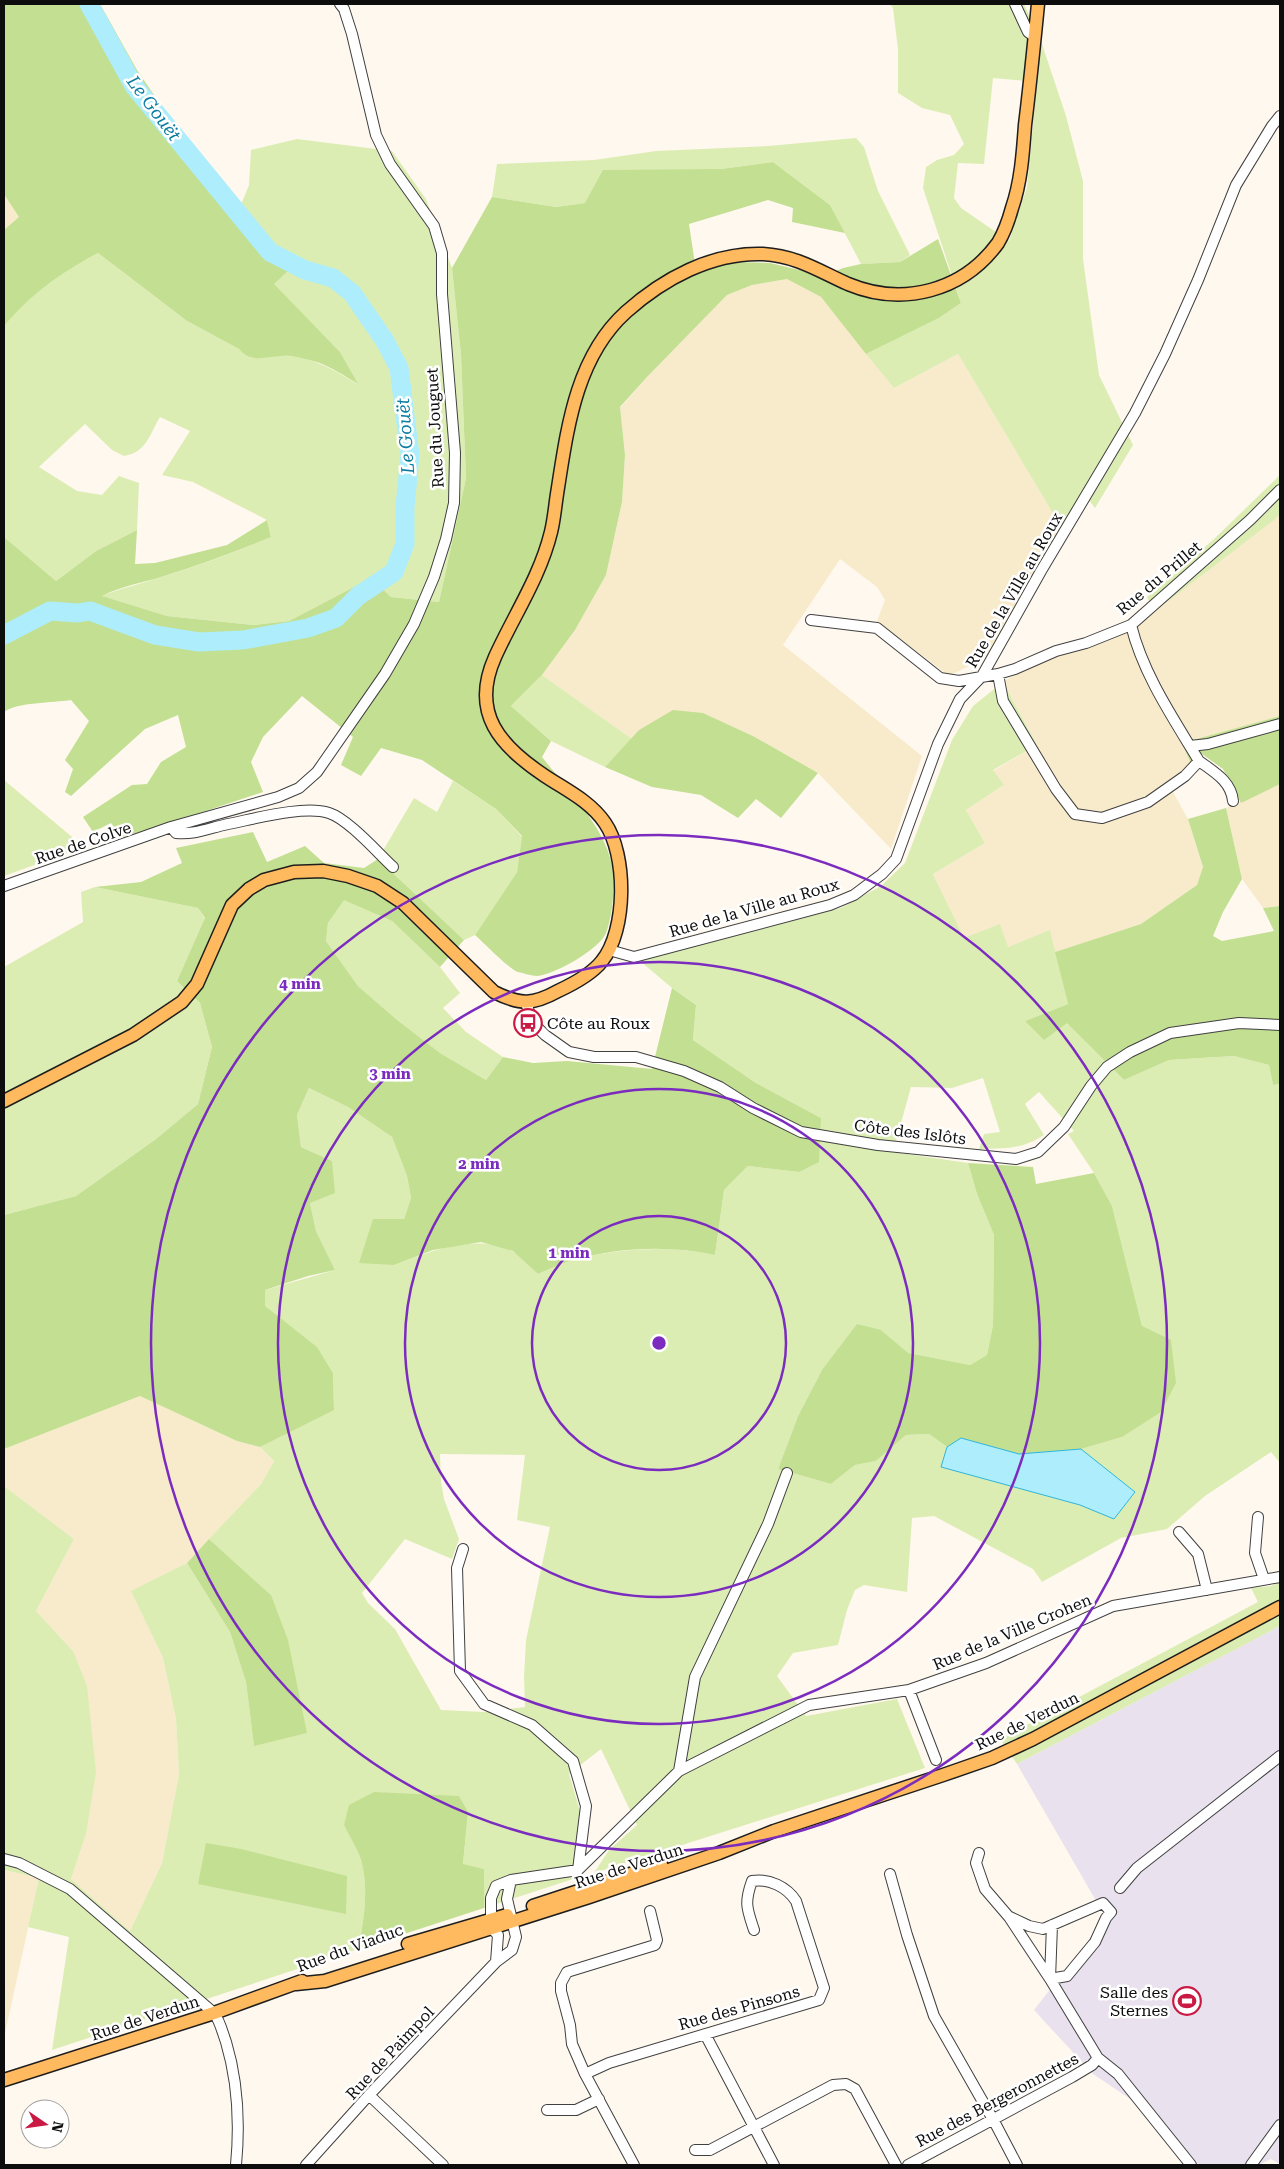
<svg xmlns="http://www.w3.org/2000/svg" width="1284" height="2169" font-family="'Roboto Serif',serif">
	<rect width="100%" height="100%" fill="#fff8ee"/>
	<path fill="#e9e1ed" d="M1280 1626V2164L1271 2159 1259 2165H1199L1157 2117 1093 2074 1034 2010 1106 1918 1017 1764Z"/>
	<path fill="#f8ebcb" d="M4 194 20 217 4 230Z
		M787 279 821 297 894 388 958 354 1061 527 989 656 949 676 877 621 885 600 877 587 840 559 783 645 922 756 891 849 818 773 753 736 703 713 639 730 632 739 542 675 575 630 606 575 622 502 625 455 620 408 647 377 727 295 752 285Z
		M1280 514V716L1183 743 1191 764 1168 783 1188 819 1203 868 1197 885 1141 924 1055 952 1050 931 1008 947 964 939 933 874 985 843 966 810 1003 786 993 771 1037 745 1003 682 1029 666 1118 635 1154 612Z
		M1280 784V906L1263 908 1242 879 1226 808Z
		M140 1396 237 1441 260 1447 274 1461 261 1484 187 1563 132 1592 163 1658 176 1719 179 1776 162 1863 130 1931 71 1879 86 1834 73 1651 36 1611 74 1539 4 1486V1449Z
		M4 1870 39 1878 4 2038Z"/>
	<path fill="#dcedb4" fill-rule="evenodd" d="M890 4H1024L1042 44 1066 116 1083 181V259L1099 375 1133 445 1095 508 1085 495 1061 527 958 354 894 388 866 354 939 318 961 303 923 188 926 167 937 160 954 155 964 144 950 115 922 108 898 93V49L893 8ZM993 78 1037 82 1027 187 1009 241 961 208 954 198 958 163 984 164Z
		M856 138 864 147 878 191 910 255 900 262 861 264 830 205 773 162 721 169 585 203 556 207 492 197 497 164 594 160 656 151 768 146Z
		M297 139 392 151 426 199 452 268 461 355 466 478 439 602 391 597 371 578 289 621 253 625 167 616 101 596C121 588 141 584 161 577 199 566 235 552 271 537L267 520 193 482 162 475 190 431 160 417C149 435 147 452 124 456L112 450 85 424 39 467 77 491 102 495 119 476 139 483 137 530 96 551 56 581 4 537V326L24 302 55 277 98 253 187 321 239 349C253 365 271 354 289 356 314 358 337 371 357 384L340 352 273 284 289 270 238 212 249 185 251 150Z
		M1280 475V514L1274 520 1154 612 1147 597 1214 539Z
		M542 675 632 739 605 767 551 741 511 706Z
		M1003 682 1037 745 993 770 1004 785 966 810 985 843 933 874 964 938 1000 924 1008 947 1050 930 1068 1004 1025 1021 1067 1022 1124 1080 1169 1060 1234 1056 1269 1065 1273 1085 1280 1084V1463L1271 1452 1205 1496 1167 1529 1121 1538 1042 1582 1033 1569 934 1516 912 1518 907 1592 864 1585 855 1590 847 1610 838 1645 793 1653 777 1676 806 1716 897 1699 925 1768 594 1873 609 1850 637 1825 601 1749 569 1774 580 1811 573 1879 484 1908V1869L463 1865 468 1812 344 1825C349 1836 357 1848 361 1860 369 1889 364 1920 358 1949L52 2050 69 1937 28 1927 39 1878 4 1870V1486L74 1539 36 1611 73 1651 87 1686 96 1772 86 1834 71 1879 130 1931 162 1863 179 1775 176 1719 163 1658 131 1591 187 1563 230 1632 246 1682 254 1745 271 1595 209 1539 261 1484 274 1461 260 1447 334 1409 333 1373 317 1348 265 1307V1290L335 1270 316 1231 310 1203 332 1161 301 1147 297 1115 309 1088 348 1107 392 1137 407 1176 411 1198 404 1219 394 1265C431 1251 474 1233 512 1251 521 1255 531 1267 538 1274 550 1269 562 1263 574 1260 619 1248 670 1245 715 1255L724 1190 748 1166 799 1172 821 1118 756 1083 693 1040 696 1005 672 988 640 961 841 908 881 886 905 863 952 740 973 706ZM983 1078 1000 1132 984 1134 979 1149C1007 1148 1020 1150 1044 1135L1025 1104 1039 1092 1074 1131 1068 1134 1094 1173 1112 1206 1142 1326 1122 1437 1081 1449 1135 1492 1114 1519 1080 1505 942 1467 947 1447 929 1434 906 1435 876 1461 855 1465 831 1484 778 1469 798 1416 822 1370 881 1330 907 1353 970 1365 987 1355 993 1325 994 1235 977 1194 968 1163 893 1152 911 1087 952 1088ZM440 1454 525 1455 517 1520 550 1527 526 1640 524 1677 525 1707 484 1712 441 1710 395 1629 368 1603 362 1593 405 1539 452 1559 459 1539 444 1499 441 1482Z
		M4 780 84 847 4 876Z
		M453 781 496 809 522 837 517 872 475 935 464 940 378 859 414 798 437 812Z
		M95 887 198 908 205 919 177 981 200 1003 212 1047 198 1104 156 1139 76 1196 4 1215V967L83 922 81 892Z
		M344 899 392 921 440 967 460 993 443 1008 466 1032 503 1057 486 1080 440 1053 396 1019 358 986 326 941 328 923Z
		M1280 1582V1626L1017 1764 1000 1739 1258 1602 1251 1588 1271 1586Z"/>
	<path fill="#c3df92" d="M4 4H100L137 70 216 186 289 270 274 284 340 352 358 384C345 376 331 367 317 362 309 360 298 357 290 356 271 354 253 366 239 349L187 321 98 253C59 274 33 292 4 326V230L19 217 4 194Z
		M773 162 830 205 845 233 792 222 793 208 768 200 689 224 696 271 736 262 770 263 824 276 843 268 861 264 900 262 938 239 961 303 939 318 866 354 821 297 787 279 752 285 727 295 647 377 620 407 625 455 622 502 606 575 575 630 542 675 511 706 551 741 542 757C567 789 609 831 613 872 615 888 612 918 606 933 600 949 554 975 537 976 532 976 523 973 518 972 509 969 484 943 475 935L517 872 522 836 496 809 422 760 381 748 361 776 341 765 353 737 302 696 263 737 251 762 263 792 164 825 122 837 111 823 93 832 83 817 132 785 147 784 161 762 186 747 178 715 145 729 71 796 65 792 73 769 65 760 89 721 71 700C53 703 17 702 4 712V537L56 581 96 551 137 530 135 564 155 563 227 545 267 520 271 537C235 552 199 565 161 577 142 583 121 586 102 596L167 616 253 625 289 621 371 578 391 597 439 602 466 478 461 355 452 268 492 197 556 207 585 203 603 170 721 169Z
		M673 710 703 713 753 736 818 773 781 818 756 799 738 818 701 795 652 787 605 767 639 730Z
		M1280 716V784L1241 803 1223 769 1202 754 1191 764 1182 743Z
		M1226 808 1242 879 1223 912 1213 936 1222 941 1274 931 1263 908 1280 906V1084L1273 1085 1269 1065 1234 1056 1169 1060 1124 1080 1067 1023 1044 1040 1025 1021 1068 1004 1055 952 1141 924 1197 885 1203 867 1188 819Z
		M253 832 267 862 305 846 324 863 364 868 378 859 464 940 440 967 392 921 344 900 328 923 326 941 358 986 396 1019 440 1053 486 1080 503 1057 533 1063 567 1061 652 1069 672 988 696 1005 693 1040 756 1083 821 1118 819 1162 799 1172 748 1166 724 1190 715 1255C670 1245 619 1247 574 1260 562 1263 550 1269 538 1274L513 1251 481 1242 433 1250 394 1265 359 1263 373 1219H404L411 1198 407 1176 392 1137 348 1107 309 1088 297 1115 301 1147 332 1161 335 1193 310 1203 316 1231 335 1270 308 1276 265 1290V1306L317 1347 333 1373 334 1410 260 1447 237 1441 140 1396 4 1449V1215L76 1196 156 1139 198 1104 212 1047 200 1003 177 981 205 918 198 908 95 887 141 882 182 863 176 848Z
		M968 1163 1033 1167 1036 1184 1094 1173 1112 1206 1142 1326 1171 1340 1176 1383 1161 1412 1122 1437 1081 1449 1019 1454 961 1438 947 1447 929 1434 906 1435 876 1461 855 1465 831 1484 778 1469 798 1416 822 1370 857 1324 881 1330 908 1353 970 1365 987 1355 993 1325 994 1235 977 1194Z
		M209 1539 271 1595 288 1640 307 1733 254 1746 246 1682 230 1632 187 1563Z
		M374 1792 459 1796 468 1812 463 1864 484 1869V1908L358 1949C364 1920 369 1889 361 1860 357 1848 349 1836 344 1825L349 1805Z
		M206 1843 241 1849 347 1876 346 1914 198 1884Z"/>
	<path fill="#aeedfb" stroke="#2eb5d9" d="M961 1438 1019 1454 1081 1449 1135 1492 1114 1519 1080 1505 941 1467 947 1447Z"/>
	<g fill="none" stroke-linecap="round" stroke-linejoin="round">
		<path stroke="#aeedfb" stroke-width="19" d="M4 635 50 611 78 613 90 611 155 635 199 642 243 640 308 628 336 618 358 596 394 572 405 544V507L410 455 399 368 385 341 352 293 333 278 305 270 270 252 134 86 89 4"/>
		<defs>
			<path id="minor" d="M1015 4 1028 32 1035 37
				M811 620 877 628 940 678 959 681 998 674 1015 669 1056 651 1086 643 1131 625 1250 520 1280 490
				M998 674 1003 701 1056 789 1075 814 1102 818 1148 802 1185 776 1199 761C1173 718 1143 674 1131 625
				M1190 746 1208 744 1280 724
				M1199 761C1214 772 1231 781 1233 801
				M171 827 176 833C195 835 209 828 228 824 254 819 304 805 329 813 348 819 377 852 393 867
				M4 886 171 827 278 797 299 788 317 772 385 674 414 624 434 577 446 539 454 503 455 453 442 294V253L434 226 390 164 376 135 352 34 344 9 340 4
				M609 950 634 957 830 905 854 895 882 874 896 859 938 744 960 699 982 676 1041 571 1135 413 1165 354 1198 280 1236 185 1272 126 1280 116
				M526 1003 533 1023 545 1035 569 1052 594 1057H636L684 1071 720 1087 753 1108 801 1132 878 1145 1016 1159 1038 1152 1064 1127 1091 1086 1107 1067 1130 1052 1170 1033 1239 1023 1280 1025
				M1258 1517 1255 1553 1264 1579
				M1179 1532 1198 1554 1207 1590
				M463 1549 457 1568 460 1671 484 1704 532 1725 573 1761 586 1806 578 1870
				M909 1690 936 1760
				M679 1771 695 1677 768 1524 787 1473
				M979 1853 976 1863 985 1889 1009 1917 1050 1979 1098 2058 1118 2074 1191 2165
				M4 1859 19 1863 70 1889 214 2013C220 2021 222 2031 226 2042 238 2082 240 2123 236 2165
				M890 1874 907 1935 934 2016 995 2123 1017 2165
				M1120 1888 1137 1868 1280 1756
				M1010 1917 1029 1926 1043 1929 1103 1903 1111 1912 1106 1918 1095 1942 1067 1976 1050 1979 1052 1925
				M496 1962 498 1935 492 1929 491 1915V1898L496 1886 511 1880 578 1870 679 1771 809 1705 909 1690 986 1663 1113 1606 1280 1577
				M705 2034 774 2165
				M585 2074 609 2063 819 2000 824 1988 796 1901C787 1887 769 1878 752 1881 744 1903 747 1909 754 1930
				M369 2095 443 2165
				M547 2110H576L599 2099
				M695 2150H710L833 2085 846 2084 855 2089 896 2165
				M306 2165 369 2095 496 1962 512 1950 516 1937 507 1899 511 1880
				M634 2165 585 2074 572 2044 570 2025 561 1991V1983L567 1972 655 1945 657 1940 650 1911
				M908 2165 1072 2077 1092 2065 1098 2058
				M1251 2165 1280 2125"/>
			<path id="major" d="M4 1101 133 1035 182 1002 197 984 232 905 249 889 264 880 294 872 323 871 348 876 377 886 403 903 494 992C520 1005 533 1005 558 991 573 984 592 974 602 961 627 930 627 855 605 823 590 801 566 790 545 776 500 746 470 713 495 657 514 615 540 577 551 532 554 520 555 507 557 494 567 431 575 358 626 312 663 279 712 252 763 254 797 256 819 271 848 284 903 307 963 291 998 243 1004 233 1009 219 1012 208 1021 182 1023 153 1025 125 1030 85 1034 44 1038 4
				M533 1906 661 1864
				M408 1944 507 1915
				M296 1984 325 1981 589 1897 719 1853 774 1831 943 1775 992 1758 1033 1739 1280 1607
				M4 2080 214 2013 302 1981"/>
		</defs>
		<use href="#minor" stroke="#404040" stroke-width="12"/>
		<use href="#major" stroke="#1e1e1e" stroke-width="15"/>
		<use href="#minor" stroke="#fff" stroke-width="10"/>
		<use href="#major" stroke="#ffb95e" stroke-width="12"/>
	</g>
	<g fill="none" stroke="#7b2cbf" stroke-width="2.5">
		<circle cx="659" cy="1343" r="127"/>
		<circle cx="659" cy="1343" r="254"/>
		<circle cx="659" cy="1343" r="381"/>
		<circle cx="659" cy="1343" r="508"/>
	</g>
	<defs>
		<symbol id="bus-ring" viewBox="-11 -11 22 22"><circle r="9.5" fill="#fff" stroke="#ca1943" stroke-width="1.5"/><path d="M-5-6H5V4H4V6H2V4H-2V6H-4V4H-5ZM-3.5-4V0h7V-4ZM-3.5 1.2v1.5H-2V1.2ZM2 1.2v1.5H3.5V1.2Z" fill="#ca1943"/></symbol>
		<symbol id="stadium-ring" viewBox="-11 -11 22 22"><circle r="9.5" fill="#fff" stroke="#ca1943" stroke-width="1.5"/><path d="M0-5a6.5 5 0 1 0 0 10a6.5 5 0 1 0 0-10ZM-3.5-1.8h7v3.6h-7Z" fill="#ca1943"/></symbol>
	</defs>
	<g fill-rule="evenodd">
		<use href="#bus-ring" x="512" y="1007" width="32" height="32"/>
		<use href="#stadium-ring" x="1171" y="1985" width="32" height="32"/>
	</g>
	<g text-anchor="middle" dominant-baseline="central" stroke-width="5" stroke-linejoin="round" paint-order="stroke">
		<g font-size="16" fill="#0d0d0d" stroke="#fff">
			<text transform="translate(435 428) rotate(-93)">Rue du Jouguet</text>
			<text transform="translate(1159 578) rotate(-40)">Rue du Prillet</text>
			<text transform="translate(1014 590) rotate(-60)">Rue de la Ville au Roux</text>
			<text transform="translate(83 843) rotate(-19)">Rue de Colve</text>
			<text transform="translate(754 908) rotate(-16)">Rue de la Ville au Roux</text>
			<text transform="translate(910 1132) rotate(7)">Côte des Islôts</text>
			<text transform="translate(1012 1632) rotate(-23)">Rue de la Ville Crohen</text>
			<text transform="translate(1027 1721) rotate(-26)">Rue de Verdun</text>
			<text transform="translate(629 1866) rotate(-18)">Rue de Verdun</text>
			<text transform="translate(350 1948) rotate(-20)">Rue du Viaduc</text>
			<text transform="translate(739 2008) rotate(-16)">Rue des Pinsons</text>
			<text transform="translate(145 2018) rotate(-18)">Rue de Verdun</text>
			<text transform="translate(390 2053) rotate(-47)">Rue de Paimpol</text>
			<text transform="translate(997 2100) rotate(-28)">Rue des Bergeronnettes</text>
		</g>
		<g font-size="16" fill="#0d0d0d" stroke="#fff" text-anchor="start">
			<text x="547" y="1023">Côte au Roux</text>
			<text x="1168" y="1992" text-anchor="end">Salle des<tspan x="1168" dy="18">Sternes</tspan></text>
		</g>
		<g font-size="18" font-style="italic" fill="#0c7da2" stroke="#fff">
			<text transform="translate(154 108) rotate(53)">Le Gouët</text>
			<text transform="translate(405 436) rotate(-94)">Le Gouët</text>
		</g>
	</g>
	<circle cx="659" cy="1343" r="8" fill="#7b2cbf" stroke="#fff" stroke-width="2.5"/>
	<g font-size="15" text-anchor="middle" font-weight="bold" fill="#7b2cbf" stroke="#fff" stroke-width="5" stroke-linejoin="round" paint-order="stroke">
		<text x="300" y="989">4 min</text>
		<text x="390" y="1079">3 min</text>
		<text x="479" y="1169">2 min</text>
		<text x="569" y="1258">1 min</text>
	</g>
	<rect width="1284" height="2169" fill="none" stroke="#0d0d0d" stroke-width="10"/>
	<g transform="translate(45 2124) rotate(103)"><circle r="24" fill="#ffffff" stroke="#9e9e9e"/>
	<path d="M0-4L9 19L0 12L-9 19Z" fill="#ca1943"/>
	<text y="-8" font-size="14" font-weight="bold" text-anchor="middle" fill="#0d0d0d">N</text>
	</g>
</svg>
